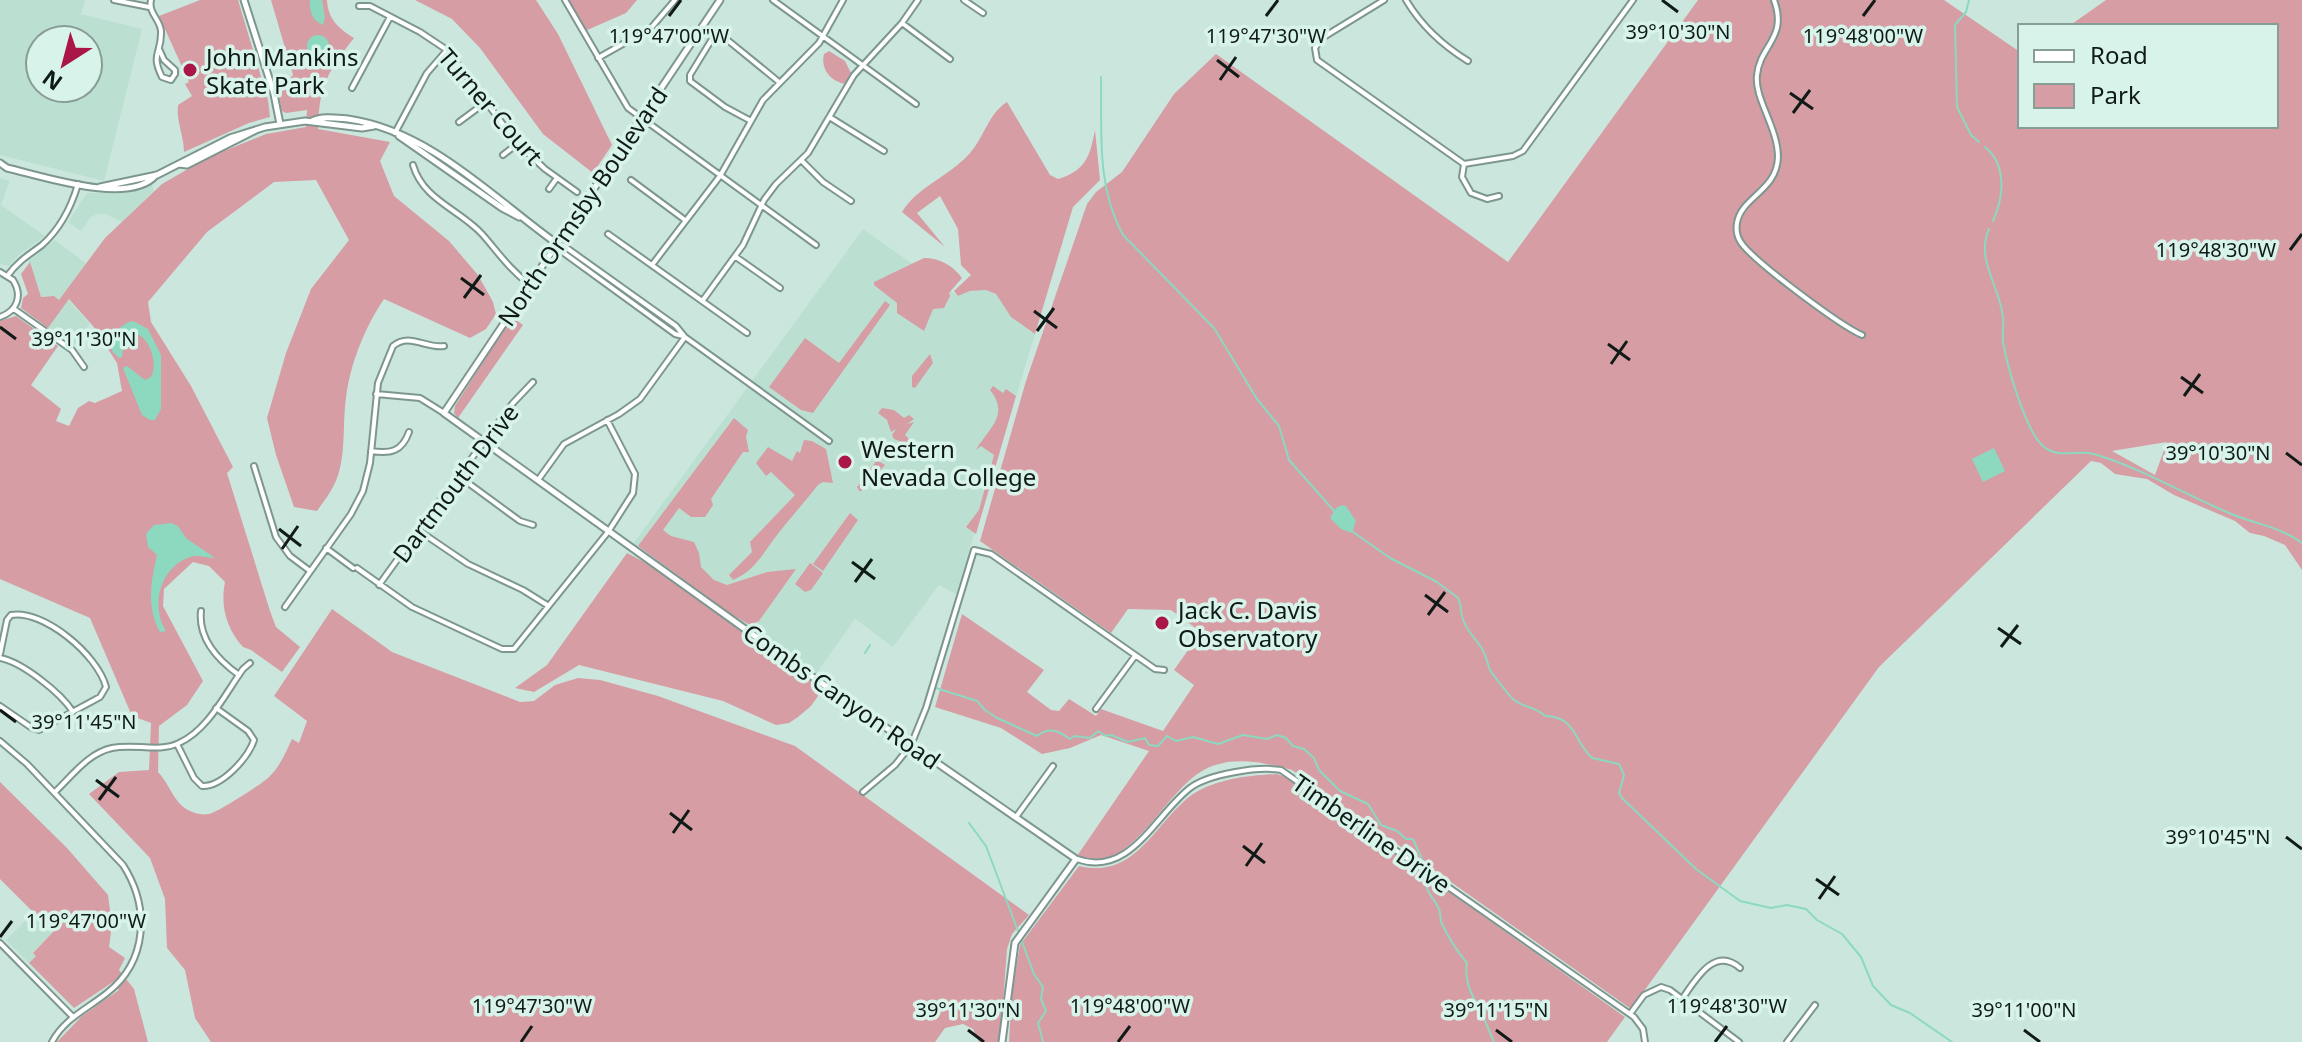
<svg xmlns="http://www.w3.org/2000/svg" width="2302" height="1042" font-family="'Noto Sans',sans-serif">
	<rect width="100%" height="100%" fill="#cbe7dd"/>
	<path fill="#bbe0d2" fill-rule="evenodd" d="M0 0H85L81 14 142 29 104 181 0 155ZM40 40H88V88H40Z
		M0 178 10 181 1 205 45 236 20 254 9 266 0 264Z
		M152 184 154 191 122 222 105 214H97L91 217 81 231 68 222 87 193H113Z
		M863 229 958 296 970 291 986 290 996 294 1011 317 1035 334 956 594 939 585 893 647 855 619 816 674 633 544Z
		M55 240 87 264 59 300 54 296 41 297 28 259Z
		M68 299 90 324 73 347 48 328Z
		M33 913 53 932 33 952 36 956 29 963 6 940Z"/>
	<path fill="#d69da5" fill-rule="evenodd" d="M200 0H238L268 100 270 117 249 123 184 152C184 136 176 121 178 105L192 96 185 84 189 82 159 16Z
		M271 0H327C328 19 338 28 354 38 328 71 319 85 318 129L390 142 380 161 394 196 449 241 478 275 493 302 496 314 486 329 470 338 384 299C365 327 350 364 346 398 342 425 347 460 334 485 330 494 323 502 317 511L294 507 276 455 267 418 286 353 311 289 349 240 316 180 274 182 207 232 148 302 151 322 191 386 233 467 227 473 270 611 276 627 300 647 282 672 251 650 243 647C227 629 220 607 225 582L209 566 193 562 164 589 163 606 203 681 187 705 159 726 158 772C169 783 174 803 188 810 195 814 205 816 212 813 221 810 264 783 270 776 280 766 286 752 292 739L299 743 307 721 274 696 332 609 392 652 520 702 534 701 555 685 578 678 600 680 658 696 795 746 1029 915 1012 934 1007 949 1000 1042H979L973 1029 963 1024 945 1028 935 1042H211L195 1018 185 970 167 948 165 899 150 858 89 794 119 772 149 770 151 723 132 716 90 618 0 579V321L16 316 58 346 31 385 61 409 56 421 69 426 78 408 89 401 95 403 122 391 117 363 93 326 69 299 48 328 21 308 23 298 28 294 21 274 30 262 41 297 54 296 59 300 105 238 162 184 207 158 266 134 306 127 307 110 286 113 282 111 278 92 293 75Z
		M415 0H536L558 34 612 145 593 173 543 134 480 48 452 19Z
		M569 0H637L626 13 585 31Z
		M1698 0H1944L2020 52V126H2276V26H2069L2106 0H2302V570L2285 545 2264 536 2250 533 2235 521 2174 495 2147 479 2115 474 2101 463 2091 461 1879 667 1631 1009 1292 770C1265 762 1228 755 1202 771 1167 792 1141 852 1101 860 1093 861 1084 858 1077 856L1149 751 1101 735 1070 748 1042 754 1001 728 935 707 962 614 1044 670 1027 692 1051 710 1059 711 1069 699 1096 716 1101 709 1163 731 1194 685 1174 670 1201 632 1171 610 1128 609 1111 633 980 541 1026 381 1087 204 1096 192 1122 172 1174 94 1216 54 1508 262ZM2167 442 2155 475 2112 451Z
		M829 51 845 61 852 75 848 84C832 83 820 70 824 54Z
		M1007 102 1050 175 1058 179C1085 171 1090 157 1095 130L1100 180 1073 207 1035 334 1011 317 996 294 986 290 970 291 958 296 954 291 971 275 961 265 958 229 940 196 917 213 945 247 902 212C918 186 950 176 970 153 985 136 988 114 1007 102Z
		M924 258C939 258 953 265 962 278L949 293 950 296 944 308 933 309 924 331 897 313V303L874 285V282Z
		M885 301 890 305 813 413 801 410 769 387 805 338 839 363Z
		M512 317 523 325 458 418 454 413 455 406Z
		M930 354 933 363 915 388 912 387V376Z
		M993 386 1003 393 1006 389 1016 396 976 534 966 527 979 510 994 455 981 446 976 450C989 428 1010 415 990 390Z
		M882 408 894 410 904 418 909 415 914 419 907 424 914 422 905 435 910 440 909 445 894 439 892 435 896 429 891 432 887 420 878 413Z
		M734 418 748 430 746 437 749 452H743L711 499 713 505 705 517H691L679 508 663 530 671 536 694 542 699 553 701 567 714 580 727 585 767 572 796 569 759 621 750 625 729 613 638 546Z
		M804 440 812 441 826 449 833 483 823 482 818 485C805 502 790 518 777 535 763 553 755 571 733 580L729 575 752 552 750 542 795 495 771 472 766 476 756 463 768 447 792 461 797 451 800 453Z
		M877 460 885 465 860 492 857 487Z
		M850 513 858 520 823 571 813 564Z
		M627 553 648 564 823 689 811 706 798 717 789 723 776 725 723 701 579 665 534 692 515 688 547 665Z
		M810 563 823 573 811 590 805 592 795 584Z
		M1277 774 1288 778 1330 807 1625 1017 1607 1042H1009L1012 991 1020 945 1079 866C1137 880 1155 821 1193 794 1216 779 1250 775 1277 774Z
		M0 782 67 848 108 895 112 925 109 947 125 958 119 970 134 989 148 1042H57L82 1016 119 990 113 982 74 1008 29 963 36 956 33 953 53 932 0 879Z"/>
	<path fill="#8cd9bf" d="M310 0H322L325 17 323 25C312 21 309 10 310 0Z
		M307 46a11 11 0 1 1 22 0a11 11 0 1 1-22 0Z
		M133 321 148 329 161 355V409L155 420H150L142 415 123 368 127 366 145 380 151 377C160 361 146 326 125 334L122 357 119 358 112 351C113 337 118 324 133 321Z
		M1994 448 2005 471 1983 482 1972 459Z
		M1342 505 1346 506 1356 521 1352 533 1341 529 1330 518 1336 508Z
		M171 523 178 526 186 538 215 558C207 558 197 554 190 557 160 567 150 606 166 631L160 632C146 606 151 582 157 555L148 547 146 534 154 525Z"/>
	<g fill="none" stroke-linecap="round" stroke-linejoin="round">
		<path stroke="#8cd9bf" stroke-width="2" d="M1969 0 1966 12 1955 25 1957 107 1971 135 1979 142
			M1101 77C1102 131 1096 186 1123 235L1214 328 1257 399 1279 426 1289 460 1335 512
			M1985 147C2007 165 2004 197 1993 221
			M1989 229C1975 260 2001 288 2003 318 2004 326 2002 334 2003 342 2007 365 2025 429 2042 445 2057 460 2076 449 2094 454 2141 468 2184 494 2229 513 2254 524 2279 526 2302 543
			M1353 532 1390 558 1437 582 1458 598C1462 606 1460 614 1464 622 1468 632 1475 638 1481 647 1486 655 1487 662 1490 670 1491 672 1510 697 1513 699 1523 708 1535 706 1545 716 1576 716 1574 742 1592 758L1619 764 1624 775 1619 793 1622 798 1696 869 1740 901 1771 908 1787 905 1806 909 1817 920 1842 934 1861 957 1873 986 1891 1005 1910 1013 1952 1042
			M865 653 870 645
			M936 688 977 701 985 710 997 718 1037 736C1049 727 1058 730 1070 739L1075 736 1090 738 1098 731 1106 736 1111 735 1128 742 1145 738 1149 745 1158 746 1167 736 1176 741 1193 737 1218 744 1243 735 1267 739 1277 735 1286 738 1293 746 1304 749 1314 758 1319 770 1340 791 1368 804 1381 825 1397 831 1406 839H1413L1424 864
			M969 823 986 846 1018 931
			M1425 874C1427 898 1431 892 1439 909 1441 913 1440 918 1441 922 1448 937 1457 951 1467 963 1464 979 1472 1003 1486 1012L1483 1016 1494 1042
			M1021 939 1034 974 1043 987 1041 999 1046 1011 1038 1023 1043 1042"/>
		<defs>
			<path id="minor" d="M114 0 149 7
				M151 0C148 13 160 19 161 31 162 54 150 53 162 77L171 80 175 74V70L164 60 159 49
				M565 0 628 108 816 245
				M773 0 916 104
				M964 0 983 13
				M1384 0 1322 38 1315 48 1317 60 1464 164
				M1406 0C1422 27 1442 45 1468 61
				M1774 0C1788 38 1760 45 1757 75 1754 98 1778 128 1778 157 1777 191 1741 197 1737 223 1736 229 1737 236 1740 241 1750 259 1841 326 1862 335
				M359 6H370L420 32 447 50 517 143 545 169 577 192
				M902 23 950 59
				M598 58 651 28 675 0
				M352 88 390 17
				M831 118 884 151
				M751 121 725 107 690 81V75L712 39 718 36 725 38 779 82
				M459 122 486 102
				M395 133 427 73 447 50
				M503 155 517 144
				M801 160 823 182 851 201
				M1464 164 1513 156 1523 151 1633 0
				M1464 164 1462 177 1471 193 1487 199 1499 196
				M413 165C423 200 459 209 482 234 498 252 509 269 529 284
				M631 180 685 220
				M549 189 557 178
				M608 234 747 333
				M556 243 564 246 676 326 685 337 829 441
				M556 243 561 251 675 334 683 336
				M736 257 780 288
				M652 265 720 176 763 100 819 43 843 0
				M0 272 13 280C23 296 17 311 0 317
				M8 275C18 261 29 255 42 245 61 228 71 208 78 184
				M703 300 743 245 764 200 776 184 808 153 854 75 902 23 918 0
				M14 309 72 350 84 367
				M376 394 420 398 444 413
				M371 451C390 454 402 452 409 432
				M254 466 276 537 290 556 310 571
				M460 477 520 521 533 525
				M538 480 564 444 619 414 640 399 685 337
				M418 530 468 564 523 590 547 605
				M326 548 353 568
				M357 568 412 607 502 649H514L608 532 633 493 635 474 607 420
				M379 585 433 510 513 403 533 382
				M285 607 351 514 363 491 370 463 378 383 393 346C409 332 426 349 444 346
				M201 611C198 639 218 660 239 675
				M0 654 7 620 11 615C43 609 98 655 106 687L100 697 39 730 32 728 0 706
				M0 658C22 662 61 693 73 712
				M1096 709 1135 656
				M0 741 27 764 123 865C150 907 148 961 107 993 87 1009 64 1019 52 1042
				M177 744 194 778 202 786C222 787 248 758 254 740L248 731 216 708
				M55 792C72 776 88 753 112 748 135 743 158 753 179 743 208 730 225 694 243 669L250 663
				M863 792 895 765 911 745 926 708 974 550 991 554 1155 669 1164 670
				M1016 817 1053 766
				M1077 859C1130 878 1155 815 1190 788 1208 774 1259 766 1281 770L1634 1017 1643 1029 1645 1042
				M0 943 73 1017
				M1682 999C1695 981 1714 945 1740 968
				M1630 1014 1644 995 1661 987 1670 990 1739 1042
				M1787 1042 1815 1005"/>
			<path id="tertiary" d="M244 0 274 94 280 124
				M720 0 444 413 791 662 1076 859 1015 943 1002 1042
				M312 121C323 116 335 118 348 119 430 131 492 197 556 243
				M399 136 502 208 519 217
				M0 163 7 168C42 176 130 206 156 175
				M179 164 187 165 256 130
				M100 187 157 175 230 138 265 127 305 121 362 128 374 126"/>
		</defs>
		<use href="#minor" stroke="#7d978e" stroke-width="8"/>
		<use href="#tertiary" stroke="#7d978e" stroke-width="9"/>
		<use href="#minor" stroke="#fff" stroke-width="4"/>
		<use href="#tertiary" stroke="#fff" stroke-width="5"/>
	</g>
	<path fill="none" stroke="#101a16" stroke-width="3" d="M1662 0 1678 12M669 16 681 0M1266 16 1278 0M1863 16 1875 0M1217 60 1239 77M1220 80 1236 57M1790 93 1813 109M1793 113 1810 90M2290 250 2302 234M461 278 484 295M464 298 481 275M1034 311 1057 328M0 327 16 339M1037 331 1054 308M1608 344 1630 360M1611 364 1627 341M2181 377 2203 393M2184 396 2200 374M2286 453 2302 465M279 529 301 546M282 549 298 526M852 562 875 579M855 582 872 559M1425 595 1448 612M1428 615 1445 592M1998 628 2021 644M2001 647 2018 625M0 710 16 722M96 780 119 797M99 800 116 777M670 813 692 830M673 833 689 810M2286 837 2302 849M1243 846 1265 863M1246 866 1262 843M1816 879 1839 895M1819 899 1835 876M0 937 12 921M968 1030 984 1042M1496 1030 1512 1042M2024 1030 2040 1042M521 1042 532 1026M1118 1042 1130 1026M1715 1042 1727 1026"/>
	<g fill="#aa1648" stroke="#d8f4ea" stroke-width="3">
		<circle cx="190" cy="70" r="8"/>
		<circle cx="845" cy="462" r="8"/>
		<circle cx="1162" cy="623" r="8"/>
	</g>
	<g text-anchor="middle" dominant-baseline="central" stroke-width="7" stroke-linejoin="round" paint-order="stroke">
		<g font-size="24" fill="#101a16" stroke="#d8f4ea" text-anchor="start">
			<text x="206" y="56">John Mankins<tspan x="206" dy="28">Skate Park</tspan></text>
			<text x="861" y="448">Western<tspan x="861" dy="28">Nevada College</tspan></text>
			<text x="1178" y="609">Jack C. Davis<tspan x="1178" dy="28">Observatory</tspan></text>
		</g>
		<g font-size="24" fill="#101a16" stroke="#d8f4ea">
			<text transform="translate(491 106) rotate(49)">Turner Court</text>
			<text transform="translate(582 206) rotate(-56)">North Ormsby Boulevard</text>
			<text transform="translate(455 483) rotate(-53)">Dartmouth Drive</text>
			<text transform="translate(842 696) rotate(35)">Combs Canyon Road</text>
			<text transform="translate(1372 833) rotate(35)">Timberline Drive</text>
		</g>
	</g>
	<g font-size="20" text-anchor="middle" fill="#101a16" stroke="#d8f4ea" stroke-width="7" stroke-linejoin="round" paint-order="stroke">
		<text x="1678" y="39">39°10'30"N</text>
		<text x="1266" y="43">119°47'30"W</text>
		<text x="1863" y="43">119°48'00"W</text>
		<text x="669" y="43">119°47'00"W</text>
		<text x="2216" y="257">119°48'30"W</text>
		<text x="84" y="346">39°11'30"N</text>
		<text x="2218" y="460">39°10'30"N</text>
		<text x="84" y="729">39°11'45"N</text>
		<text x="2218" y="844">39°10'45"N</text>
		<text x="86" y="928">119°47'00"W</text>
		<text x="532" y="1013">119°47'30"W</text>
		<text x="1130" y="1013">119°48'00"W</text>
		<text x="1727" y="1013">119°48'30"W</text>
		<text x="968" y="1017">39°11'30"N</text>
		<text x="1496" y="1017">39°11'15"N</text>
		<text x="2024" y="1017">39°11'00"N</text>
	</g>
	<rect x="2018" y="24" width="260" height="104" fill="#d8f4ea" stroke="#889d95" stroke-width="2"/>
	<rect x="2034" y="50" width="40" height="12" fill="#ffffff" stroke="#889d95" stroke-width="2"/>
	<text x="2090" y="64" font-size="24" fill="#101a16">Road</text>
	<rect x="2034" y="84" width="40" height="24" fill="#d69da5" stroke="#889d95" stroke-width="2"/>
	<text x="2090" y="104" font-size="24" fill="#101a16">Park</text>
	<g transform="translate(64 64) rotate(216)"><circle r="38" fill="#d8f4ea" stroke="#889d95" stroke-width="2"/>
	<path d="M0-6L14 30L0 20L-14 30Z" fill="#aa1648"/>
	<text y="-12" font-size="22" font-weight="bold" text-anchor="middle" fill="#101a16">N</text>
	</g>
</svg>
